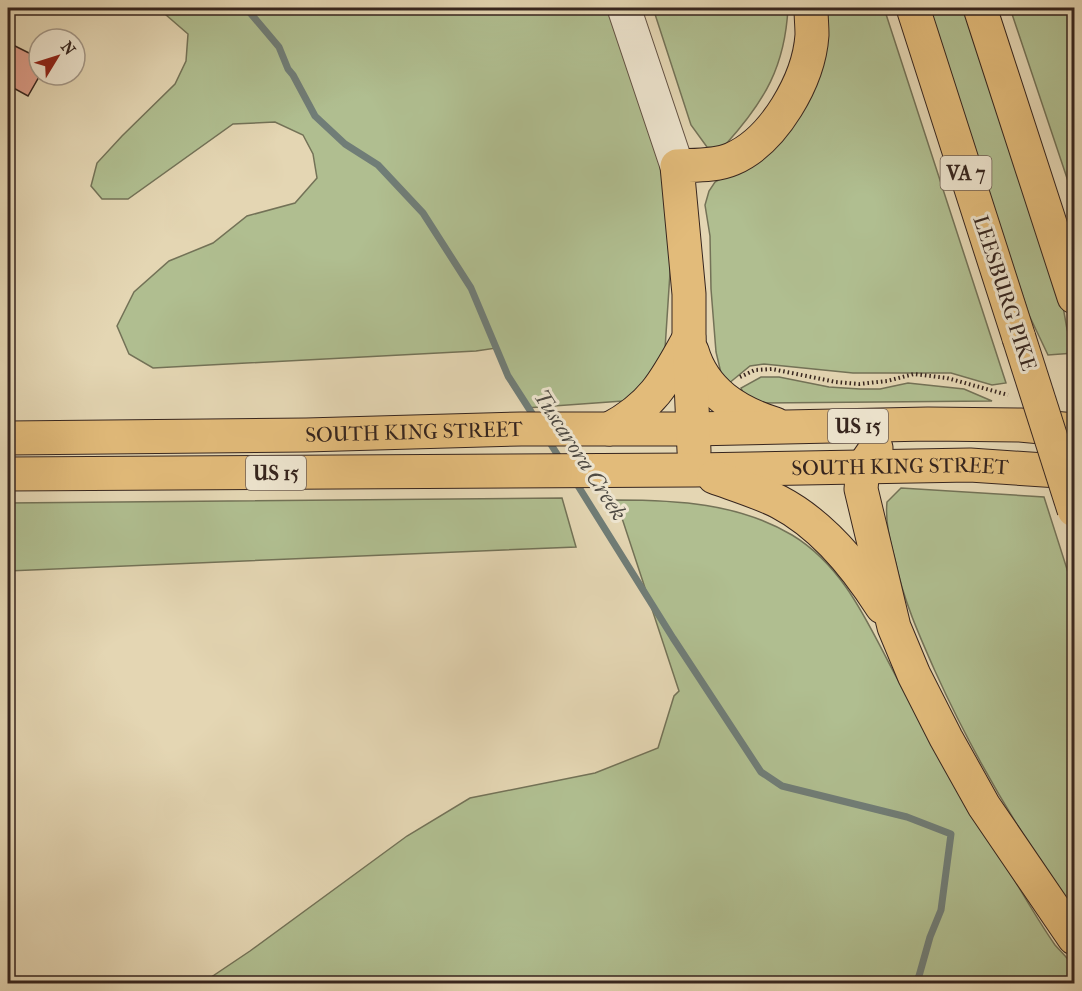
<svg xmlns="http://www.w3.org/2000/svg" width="1082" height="991" font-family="'IM FELL French Canon',serif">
	<rect width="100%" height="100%" fill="#e4d6b3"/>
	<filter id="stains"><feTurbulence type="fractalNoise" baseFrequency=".00333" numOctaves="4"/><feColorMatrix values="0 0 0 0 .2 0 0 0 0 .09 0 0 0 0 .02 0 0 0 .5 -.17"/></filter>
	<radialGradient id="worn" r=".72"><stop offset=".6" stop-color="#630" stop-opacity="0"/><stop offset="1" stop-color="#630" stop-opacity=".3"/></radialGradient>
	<path fill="#b0be90" stroke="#737257" stroke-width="1.5" d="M158 8H626L677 166 665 349 640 388 623 401 526 408 508 376 496 348 476 351 153 368 129 354 117 326 134 292 169 261 213 243 247 216 295 203 317 178 313 154 303 135 275 122 233 124 128 199H102L91 186 97 163 122 136 175 84 186 61 188 34Z
		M653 8H788C785 66 765 101 726 144L716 148 707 147 691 125Z
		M823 8H884L1006 383 992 385 951 373H853L764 364 750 366 728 384 721 373 716 352 711 289 710 236 705 205 709 191 715 182 745 165Z
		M928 8H970L1059 284 1067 329 1074 353 1048 355 1029 315Z
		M1010 8H1074V199Z
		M761 377H779L829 387 860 389H880L908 383 964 389 992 401 758 403 746 399 741 388Z
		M901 488 1044 497 1074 591V910C1021 836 973 755 935 671 919 635 903 599 895 560 890 541 885 522 887 502Z
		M562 498 576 547 8 571V503Z
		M616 500C676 500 738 503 792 535 850 570 872 635 904 691 937 749 971 806 1005 864 1021 891 1037 919 1055 945 1061 952 1072 961 1074 970 1076 973 1074 980 1074 984H201L250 951 407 836 470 798 595 773 658 748 674 696 679 691Z"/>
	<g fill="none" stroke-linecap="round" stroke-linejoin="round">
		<path stroke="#707d77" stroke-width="7" d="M246 8 279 47 288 69 293 75 315 116 345 144 378 165 423 213 471 288 508 376 535 418
			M547 438 562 462
			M575 481 673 638 761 772 782 786 907 817 951 834 941 910 930 937 919 976 913 984"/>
	</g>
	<path fill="#dd9d89" stroke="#36251e" stroke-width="1.5" d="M13 45 39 58 40 75 28 96 8 85V55Z"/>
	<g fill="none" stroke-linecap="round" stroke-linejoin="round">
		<defs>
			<path id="minor" d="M624 8 677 166"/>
			<g id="highway">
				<path d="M913 8 1019 338"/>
				<path d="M980 8 1074 297"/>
				<path d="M692 351C704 392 737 412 775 424"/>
				<path d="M609 429C653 406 666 380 689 338"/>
				<path id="s1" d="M8 438 306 435 521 429H693L928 424 1020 425 1074 430"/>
				<path d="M876 448 863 467 861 489 894 627 914 675 946 738 984 806 1074 938"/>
				<path d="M694 451 689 338V294L677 166C695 165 716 166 732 159 774 141 809 80 812 35 812 26 811 17 811 8"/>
				<path id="s2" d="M8 474 695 470 970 465 1074 472"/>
				<path d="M714 477C736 485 759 492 779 502 823 525 856 566 882 607"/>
			</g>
		</defs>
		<use href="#minor" stroke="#625143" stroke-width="35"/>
		<use href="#highway" stroke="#36251e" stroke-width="35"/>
		<path stroke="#36251e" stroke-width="4" stroke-dasharray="1.5 3" stroke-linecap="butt" d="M740 377 755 370 772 369 836 382 859 384 887 381 914 374 947 378 1008 395"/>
		<use href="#minor" stroke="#ede4ce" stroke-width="33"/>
		<use href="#highway" stroke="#e2bb7a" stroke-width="33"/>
		<defs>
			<path id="highway-bridge" d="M1019 338 1074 510"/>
		</defs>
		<use href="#highway-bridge" stroke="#36251e" stroke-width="35" stroke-linecap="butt"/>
		<use href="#highway-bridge" stroke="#e2bb7a" stroke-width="33"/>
	</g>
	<g text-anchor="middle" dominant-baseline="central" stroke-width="6" stroke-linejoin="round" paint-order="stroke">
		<g fill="#ede4ce" stroke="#6d5e53" stroke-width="1.5">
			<rect x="940.5" y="156" width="51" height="34" rx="4.5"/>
			<rect x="828" y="409" width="60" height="34" rx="4.5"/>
			<rect x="246" y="456" width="60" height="34" rx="4.5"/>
		</g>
		<g font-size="20" font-weight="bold" fill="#36251e">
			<text x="966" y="173">VA 7</text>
			<text x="858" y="426">US 15</text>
			<text x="276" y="473">US 15</text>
		</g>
		<g font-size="21" fill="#36251e" stroke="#ede4ce">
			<text transform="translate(1005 293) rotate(72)">LEESBURG PIKE</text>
			<text stroke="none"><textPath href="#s1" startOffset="406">SOUTH KING STREET</textPath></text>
			<text stroke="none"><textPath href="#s2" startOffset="892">SOUTH KING STREET</textPath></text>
		</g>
		<g font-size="22" font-style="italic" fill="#4e4a43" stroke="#ede4ce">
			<text transform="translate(580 455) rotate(57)">Tuscarora Creek</text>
		</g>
	</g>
	<rect width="1082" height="991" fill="none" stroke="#e4d6b3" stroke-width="30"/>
	<rect x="9" y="9" width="1064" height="973" fill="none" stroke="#36251e" stroke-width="3"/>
	<rect x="15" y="15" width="1052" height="961" fill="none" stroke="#36251e" stroke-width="1.5"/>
	<g transform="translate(57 57) rotate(52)"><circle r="28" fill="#ede4ce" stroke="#a49888" stroke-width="1.5"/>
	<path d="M0-4.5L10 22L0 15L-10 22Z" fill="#8f2418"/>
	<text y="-9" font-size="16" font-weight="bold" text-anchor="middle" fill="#36251e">N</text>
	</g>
	<rect width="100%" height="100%" filter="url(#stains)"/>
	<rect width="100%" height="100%" fill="url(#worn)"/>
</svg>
